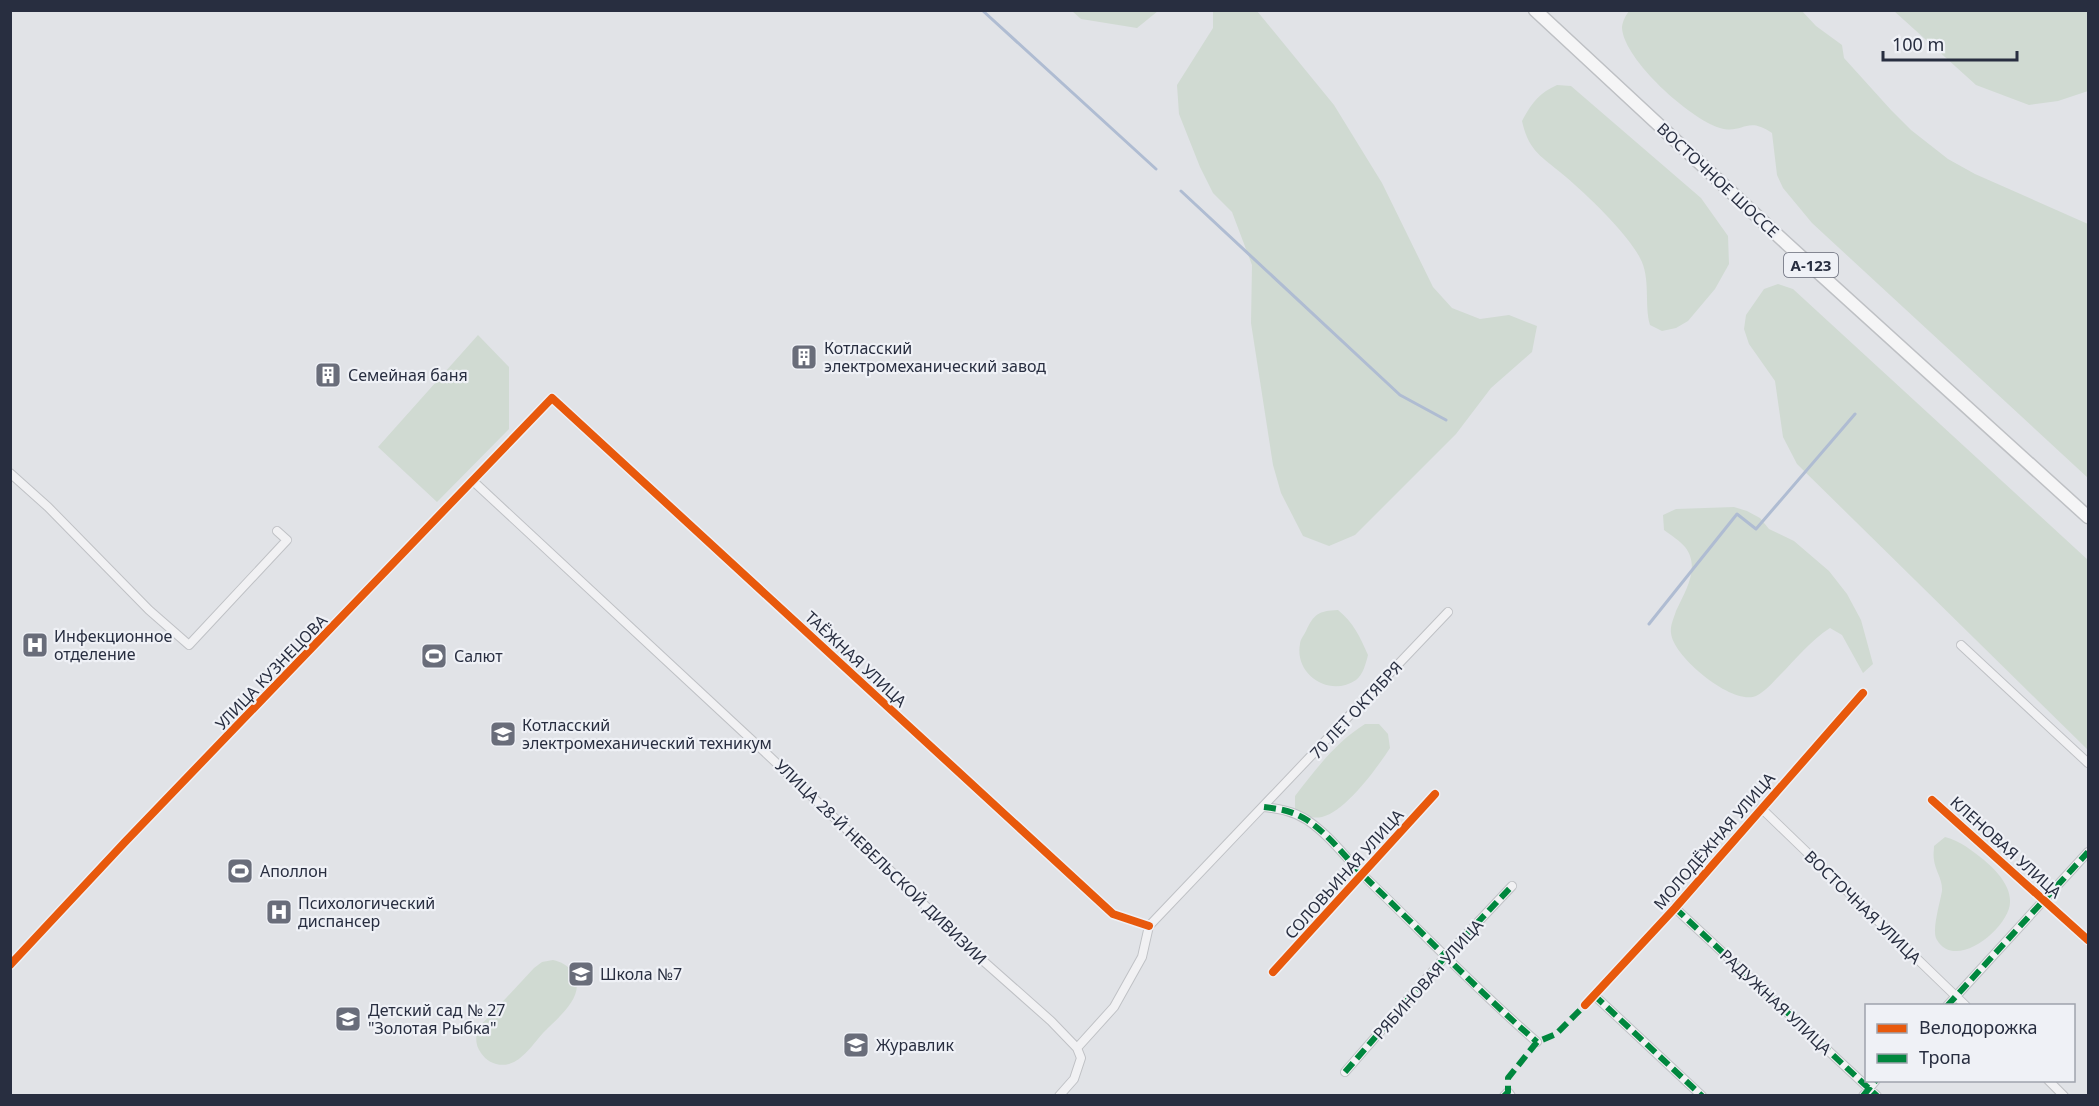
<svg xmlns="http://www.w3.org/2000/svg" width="2099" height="1106" font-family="'Noto Sans',sans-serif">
	<rect width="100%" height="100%" fill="#e1e3e7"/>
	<path fill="#d0dad2" d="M1072 11H1158L1137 28 1081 19Z
		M1213 11H1257L1334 105 1382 183 1433 287 1452 308 1480 319 1509 315 1537 326 1532 352 1491 388 1456 434 1355 535 1329 546 1303 536 1281 493 1273 465 1251 323 1252 265 1232 212 1213 193 1200 167 1179 114 1177 85 1213 28Z
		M1629 11H1802L1816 26 1842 45 1844 58 1891 110 1911 130 1948 159 1975 174 2088 224V478L1812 223 1783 188 1777 175 1772 133C1746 115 1743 135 1720 128 1690 119 1624 60 1622 28 1622 22 1626 15 1629 11Z
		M1894 11H2088V91L2058 101 2029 105 1976 85Z
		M1557 85 1571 86 1701 198 1728 236 1729 264 1715 289 1688 321 1676 328 1662 331 1650 325C1644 304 1651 278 1640 258 1628 234 1587 195 1566 177 1543 157 1529 153 1522 121 1531 104 1539 93 1557 85Z
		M1778 284 1793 289 2088 560V750L1797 464 1783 437 1775 381 1749 344 1744 329 1746 315 1764 289Z
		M478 335 509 367V429L437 502 378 447Z
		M1734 507 1747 511 1760 518 1769 529 1794 541 1829 571 1847 594 1861 620 1873 664 1863 673 1842 635 1830 628C1811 640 1796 659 1780 675 1773 682 1766 691 1756 696 1733 706 1673 657 1671 633 1670 625 1674 618 1676 611 1685 592 1701 567 1685 547 1680 541 1671 535 1664 530L1663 515 1676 509Z
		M1338 610C1354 623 1360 637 1368 655 1366 663 1363 675 1356 680 1330 698 1294 675 1300 644 1300 640 1304 635 1306 631 1314 614 1318 611 1338 610Z
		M1365 724H1379L1388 734 1390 748C1377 768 1346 811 1322 817 1312 819 1304 815 1295 811V796C1316 769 1336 742 1365 724Z
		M1945 837C1961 841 1971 850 1984 860 1996 870 2011 886 2010 902 2010 927 1956 972 1937 940 1931 932 1940 903 1942 891 1943 880 1935 870 1934 860 1933 855 1934 850 1934 846Z
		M553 960C561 962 568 965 572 972 589 995 557 1018 543 1033 534 1043 523 1060 509 1064 498 1067 487 1062 481 1053 475 1045 475 1036 479 1027L534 968 542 962Z"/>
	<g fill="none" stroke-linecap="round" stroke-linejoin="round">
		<path stroke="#afbcd2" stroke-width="3" d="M982 10 1156 169
			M1181 191 1400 395 1446 420
			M1649 624 1737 514 1756 529 1855 414"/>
		<defs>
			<path id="street" d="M552 398 1113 914 1149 926
				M10 473 48 507 149 610 189 645 287 540 277 531
				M473 481 769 756 897 877 954 935 1051 1021 1077 1048 1081 1058 1074 1079 1059 1096
				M1961 645 2088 763
				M1932 800 2088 940
				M1264 807C1280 809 1293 811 1307 820 1331 836 1348 861 1369 881 1425 935 1478 991 1537 1042
				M1761 808 1966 1006
				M1675 908 1877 1096
				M1273 972 1435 794
				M1594 995 1702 1096
				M1585 1005 1675 908 1863 693
				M1947 1006 2088 852
				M1077 1048 1114 1007 1142 957 1149 926 1448 612
				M1345 1072 1446 956 1512 886
				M2048 1080 2064 1096
				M1504 1096 1508 1092 1511 1096
				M1863 1096 1876 1080"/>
			<path id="primary" d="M1535 10 1787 244 2088 517"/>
		</defs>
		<use href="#street" stroke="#bfc1c5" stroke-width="10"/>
		<use href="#primary" stroke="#bec0c4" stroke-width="15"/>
		<use href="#street" stroke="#f1f1f3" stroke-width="8"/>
		<path stroke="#c2c3c9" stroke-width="10" d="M10 965 125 842 552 398"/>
		<use href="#primary" stroke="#f5f5f6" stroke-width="12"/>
		<path stroke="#00873e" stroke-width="6" stroke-dasharray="12 6" stroke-linecap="butt" d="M1264 807C1280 809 1293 811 1307 820 1331 836 1348 861 1369 881 1425 935 1478 991 1537 1042
			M1675 908 1877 1096
			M1594 995 1702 1096
			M1947 1006 2088 852
			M1345 1072 1446 956 1512 886
			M1504 1096 1508 1092V1078L1537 1042 1556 1034 1588 1002
			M1863 1096 1876 1080"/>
		<defs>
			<path id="cycleway" d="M1932 800 2088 940
				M10 965 125 842 552 398 1113 914 1149 926
				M1273 972 1435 794
				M1585 1005 1675 908 1863 693"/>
		</defs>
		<use href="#cycleway" stroke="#eff1f6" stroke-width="11"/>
		<use href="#cycleway" stroke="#e8590c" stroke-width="8"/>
	</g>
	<defs>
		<symbol id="building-square" viewBox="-11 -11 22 22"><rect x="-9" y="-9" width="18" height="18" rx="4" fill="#696d7a" stroke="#eff1f6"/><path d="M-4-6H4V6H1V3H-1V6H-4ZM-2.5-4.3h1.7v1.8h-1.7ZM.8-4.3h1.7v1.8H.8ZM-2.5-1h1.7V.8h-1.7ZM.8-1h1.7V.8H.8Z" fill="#fff"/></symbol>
		<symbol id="hospital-square" viewBox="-11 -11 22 22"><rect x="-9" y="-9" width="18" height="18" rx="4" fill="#696d7a" stroke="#eff1f6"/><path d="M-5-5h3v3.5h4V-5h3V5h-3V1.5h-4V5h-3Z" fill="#fff"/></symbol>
		<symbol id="stadium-square" viewBox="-11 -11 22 22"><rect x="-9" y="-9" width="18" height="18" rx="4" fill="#696d7a" stroke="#eff1f6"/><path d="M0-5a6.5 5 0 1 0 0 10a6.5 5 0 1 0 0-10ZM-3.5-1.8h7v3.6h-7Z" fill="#fff"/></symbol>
		<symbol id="university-square" viewBox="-11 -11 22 22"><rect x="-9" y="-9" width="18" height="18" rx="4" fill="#696d7a" stroke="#eff1f6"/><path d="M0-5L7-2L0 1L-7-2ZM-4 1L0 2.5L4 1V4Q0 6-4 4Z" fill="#fff"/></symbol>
		<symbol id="school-square" viewBox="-11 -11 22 22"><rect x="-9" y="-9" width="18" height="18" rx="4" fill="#696d7a" stroke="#eff1f6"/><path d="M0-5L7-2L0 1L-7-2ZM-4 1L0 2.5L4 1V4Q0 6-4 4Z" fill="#fff"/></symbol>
	</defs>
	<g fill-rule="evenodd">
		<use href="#building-square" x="789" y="342" width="30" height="30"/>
		<use href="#building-square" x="313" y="360" width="30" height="30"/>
		<use href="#hospital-square" x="20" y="630" width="30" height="30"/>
		<use href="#stadium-square" x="419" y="641" width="30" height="30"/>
		<use href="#university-square" x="488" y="719" width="30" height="30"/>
		<use href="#stadium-square" x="225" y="856" width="30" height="30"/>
		<use href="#hospital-square" x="264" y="897" width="30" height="30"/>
		<use href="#school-square" x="566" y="959" width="30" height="30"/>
		<use href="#school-square" x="333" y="1004" width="30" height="30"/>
		<use href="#school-square" x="841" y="1030" width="30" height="30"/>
	</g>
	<g text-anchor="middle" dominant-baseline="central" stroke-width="4.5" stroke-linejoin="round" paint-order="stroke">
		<rect fill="#eff1f6" stroke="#646877" stroke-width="1.5" x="1784" y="253" width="54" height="24" rx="4.5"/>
		<g font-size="15" font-weight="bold" fill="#282e40">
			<text x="1811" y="265">А-123</text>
		</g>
		<g font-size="16" fill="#282e40" stroke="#eff1f6">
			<text transform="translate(1718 180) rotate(43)">ВОСТОЧНОЕ ШОССЕ</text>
			<text transform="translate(856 659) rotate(43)">ТАЁЖНАЯ УЛИЦА</text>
			<text transform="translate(271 672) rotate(-46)">УЛИЦА КУЗНЕЦОВА</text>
			<text transform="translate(1356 710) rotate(-47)">70 ЛЕТ ОКТЯБРЯ</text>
			<text transform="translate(1714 841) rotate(-49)">МОЛОДЁЖНАЯ УЛИЦА</text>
			<text transform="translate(2006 847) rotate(42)">КЛЕНОВАЯ УЛИЦА</text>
			<text transform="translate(881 862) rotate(44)">УЛИЦА 28-Й НЕВЕЛЬСКОЙ ДИВИЗИИ</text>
			<text transform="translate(1344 874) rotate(-48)">СОЛОВЬИНАЯ УЛИЦА</text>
			<text transform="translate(1863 907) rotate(44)">ВОСТОЧНАЯ УЛИЦА</text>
			<text transform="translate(1428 979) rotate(-48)">РЯБИНОВАЯ УЛИЦА</text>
			<text transform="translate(1776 1002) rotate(43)">РАДУЖНАЯ УЛИЦА</text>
		</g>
		<g font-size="16" fill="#282e40" stroke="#eff1f6" text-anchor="start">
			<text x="824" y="348">Котласский<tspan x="824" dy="18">электромеханический завод</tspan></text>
			<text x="348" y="375">Семейная баня</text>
			<text x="54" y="636">Инфекционное<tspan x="54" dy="18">отделение</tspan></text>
			<text x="454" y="656">Салют</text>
			<text x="522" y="725">Котласский<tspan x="522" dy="18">электромеханический техникум</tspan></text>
			<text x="260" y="871">Аполлон</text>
			<text x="298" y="903">Психологический<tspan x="298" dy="18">диспансер</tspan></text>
			<text x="600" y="974">Школа №7</text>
			<text x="368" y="1010">Детский сад № 27<tspan x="368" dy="18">"Золотая Рыбка"</tspan></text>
			<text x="876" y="1045">Журавлик</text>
		</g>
	</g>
	<rect width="2099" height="1106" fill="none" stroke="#282e40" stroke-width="24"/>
	<rect x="1865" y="1004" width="210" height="78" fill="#eff1f6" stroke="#9fa3ad" stroke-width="1.5"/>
	<rect x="1877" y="1024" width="30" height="9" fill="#e8590c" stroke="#9fa3ad" stroke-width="1.5"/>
	<text x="1919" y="1034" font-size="18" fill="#282e40">Велодорожка</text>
	<rect x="1877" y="1054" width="30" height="9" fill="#00873e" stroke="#9fa3ad" stroke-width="1.5"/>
	<text x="1919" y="1064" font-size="18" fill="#282e40">Тропа</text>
	<path d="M1883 51v9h134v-9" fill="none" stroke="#282e40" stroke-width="3"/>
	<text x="1892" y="51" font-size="18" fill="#282e40" stroke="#eff1f6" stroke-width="4.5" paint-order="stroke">100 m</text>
</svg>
